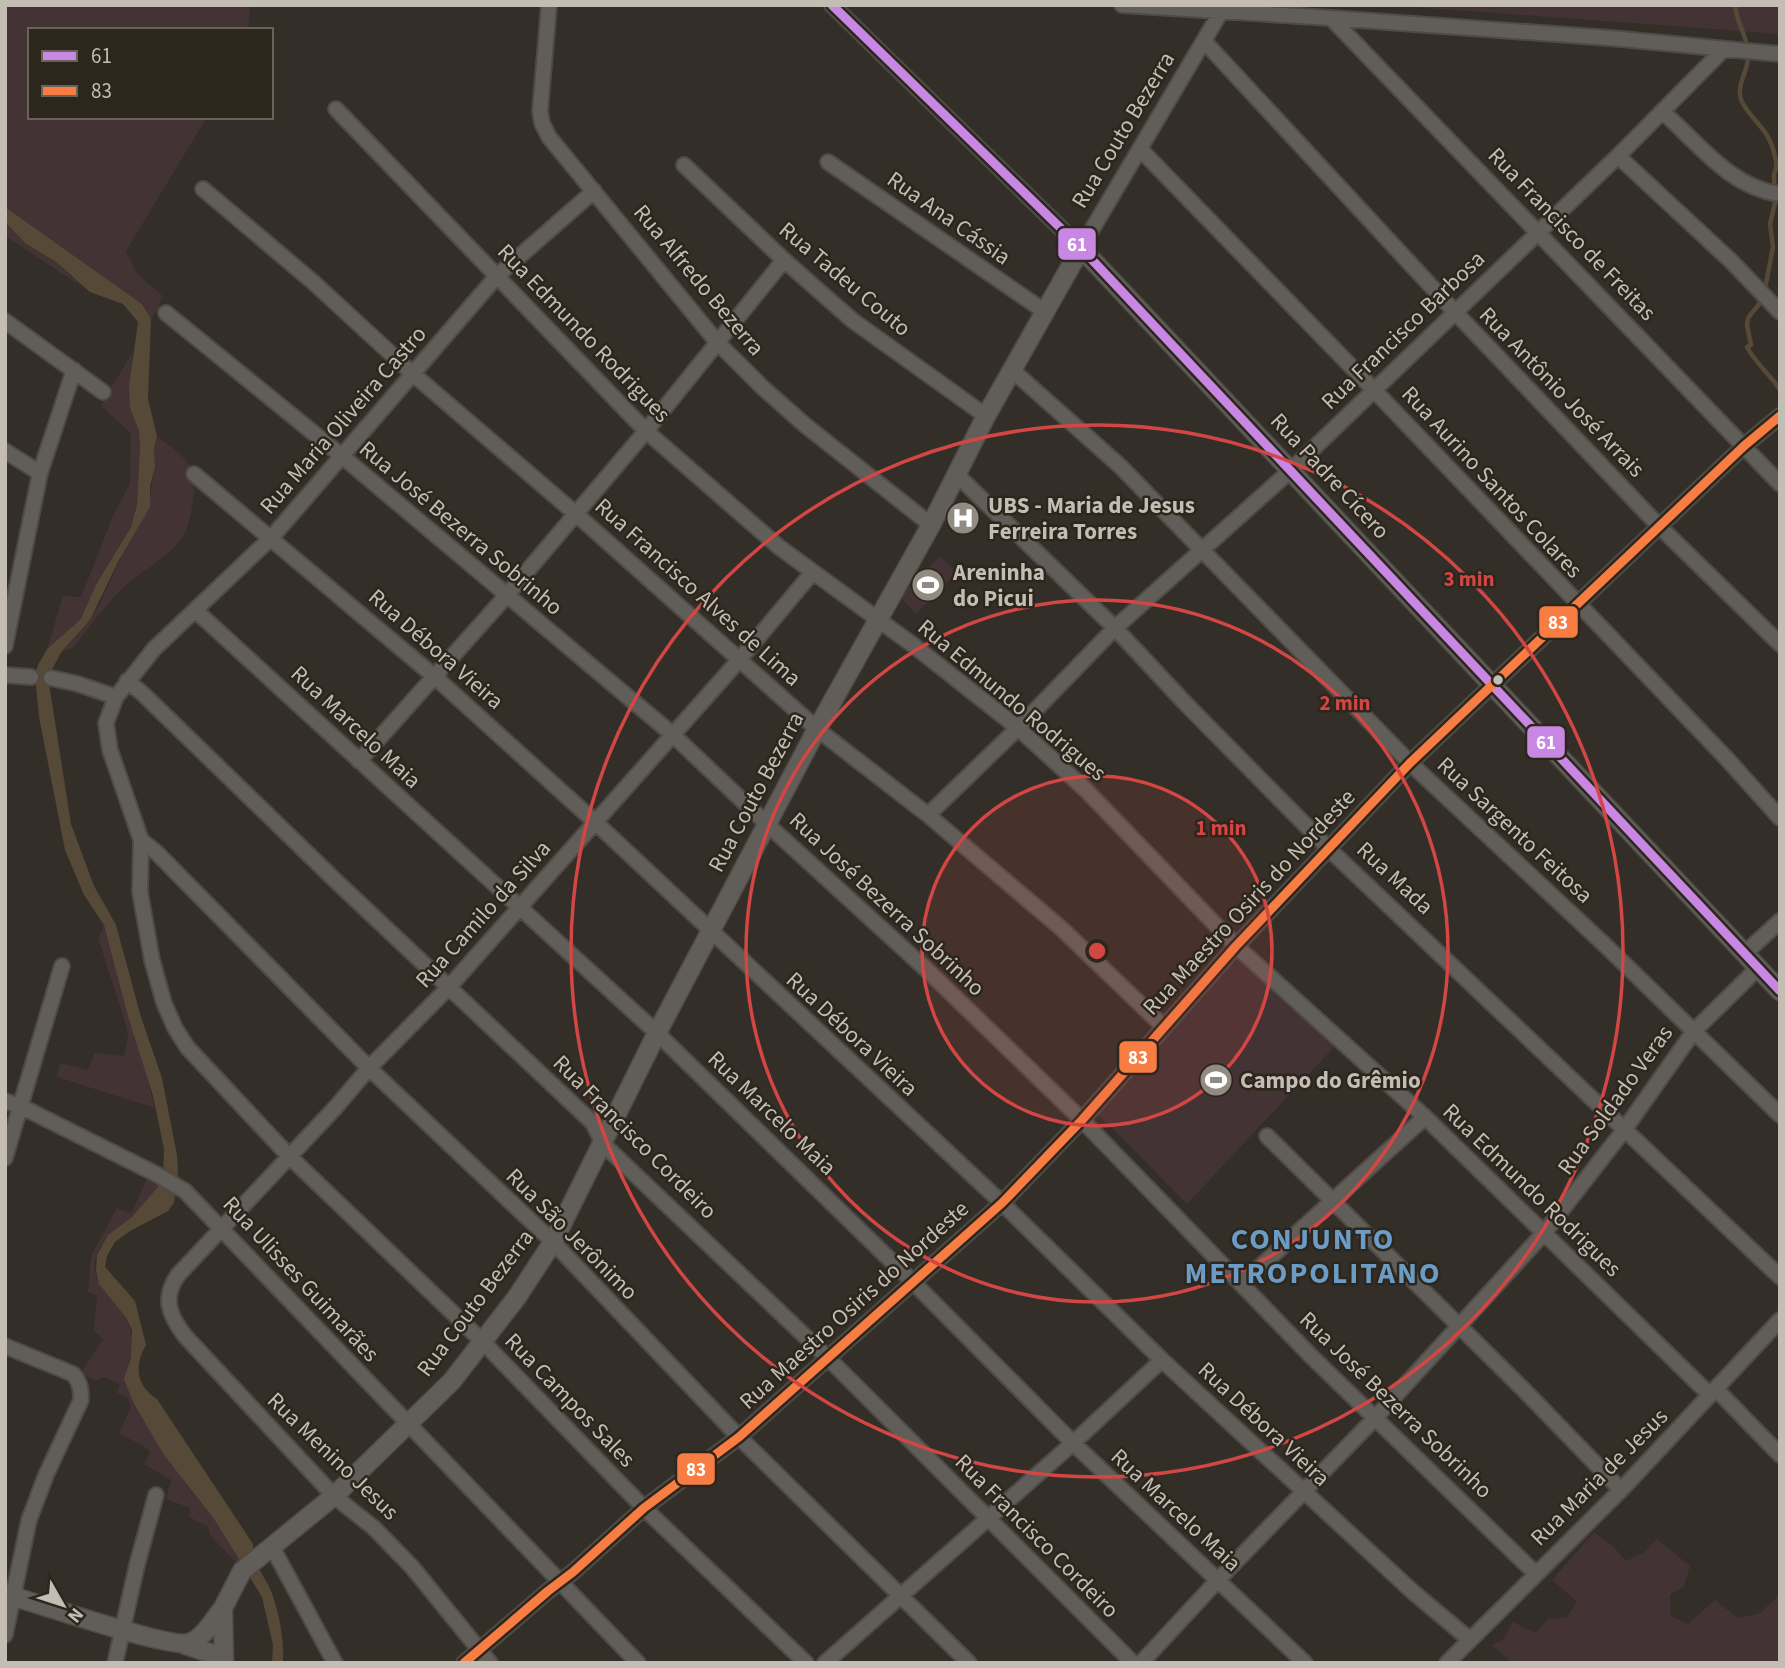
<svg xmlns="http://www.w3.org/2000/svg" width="1785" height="1668" font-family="'Source Sans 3',sans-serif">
	<rect width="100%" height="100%" fill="#332e28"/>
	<path fill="#433334" d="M5 5H250L248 30H30V117H207L126 251 137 274 162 295 159 307 151 319 142 304 5 207Z
		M1387 5H1780V34Z
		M5 222 25 243 56 262 84 288 7 237 5 239Z
		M132 353 130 408 139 431 140 447 137 505 131 527 97 583 80 620 47 649 63 596 81 597 115 511 130 484 131 434 101 405Z
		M157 436C168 445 186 456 192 470 197 485 191 526 182 538 167 559 142 570 124 587 105 605 89 628 72 649L62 651 90 620 99 605 150 494 155 468 154 448Z
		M940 556 957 572 916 614 900 597Z
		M104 925 127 1013 138 1044 155 1108 57 1077 60 1063 88 1070 94 1053 124 1056 128 1036 125 1022 98 938Z
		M1236 956 1335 1046 1187 1204 1098 1114Z
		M147 1178 160 1185C151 1194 144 1204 135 1214 123 1226 109 1232 100 1248 74 1294 154 1309 127 1366L185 1483 214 1519 241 1564 238 1565 210 1535 208 1527 189 1517 190 1508 166 1499 171 1480 144 1464 150 1453 148 1449 119 1433 131 1406 127 1398 117 1393 120 1384 104 1377 95 1381 81 1373 103 1339 94 1331 97 1296 88 1292 91 1256 117 1208 128 1213 132 1212Z
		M1594 1532 1614 1547 1626 1561 1643 1553 1657 1539 1690 1566 1684 1586 1670 1595 1671 1616 1688 1624 1715 1600 1738 1618 1760 1613 1780 1594V1663H1512L1492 1645 1504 1639 1513 1622 1535 1633 1548 1619 1567 1617 1577 1602 1552 1580Z"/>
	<path fill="#564937" d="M5 207 142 304 151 319 148 399 157 436 154 448 155 468 150 486V507L119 560 90 620 62 651 48 677 71 824 94 886 116 925 141 1017 162 1078 177 1155 178 1172 174 1203 168 1211 130 1231 115 1242 107 1256 105 1267 135 1301 146 1345C134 1365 136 1386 157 1399L253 1544C252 1566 266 1576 273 1596 280 1617 284 1640 283 1663H272L273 1645 262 1597 214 1519 164 1455 133 1402 124 1379 131 1357 132 1330 126 1318 99 1284 96 1271 97 1255 108 1235 132 1217 163 1181 164 1149 153 1096 127 1013 104 925 84 895 65 850 39 717 35 676 38 665 47 649 80 620 97 583 131 527 137 505 140 447 139 431 130 408 129 386 138 322 123 304 90 292 56 262 25 243 5 222Z"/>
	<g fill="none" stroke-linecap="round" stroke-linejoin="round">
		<path stroke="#564937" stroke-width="4.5" d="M1735 5C1736 23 1750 40 1748 59 1747 73 1735 87 1742 102 1752 121 1769 129 1774 153 1776 161 1778 166 1774 174L1775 203 1770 224 1773 247 1763 299 1748 318 1747 325 1751 345 1747 347C1756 364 1770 374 1780 390"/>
		<defs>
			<path id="minor" d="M549 5 540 111 542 123 549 137 717 342 762 387 805 425 931 525
				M832 5 1081 248 1222 10
				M1122 5 1331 18 1610 38 1780 54
				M1331 18 1780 484
				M1204 41 1455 312 1659 526 1780 644
				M336 109 646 431 779 547 913 645 1018 728 1086 790 1236 946 1425 1117 1710 1395
				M1663 112C1698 143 1731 188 1780 194
				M1140 149 1374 390 1727 759 1780 818
				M1618 156 1731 261 1780 312
				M828 162 1044 311
				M684 165 784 260 852 320 986 416
				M203 189 313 282 413 374 576 514 817 729 928 815 1062 929 1164 1027
				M166 313 343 457 672 734 767 824 927 970 1082 1120 1312 1357 1535 1573
				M5 321 103 392
				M1012 370 1120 466 1410 763 1606 946 1780 1115
				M5 451 40 473
				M194 474 435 677 595 822 1002 1203 1162 1360 1413 1592 1469 1639
				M957 475 1115 628 1185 703 1329 849 1780 1277
				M195 610 657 1033 914 1283 1073 1443 1305 1663
				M5 646 40 473 74 370
				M5 675 31 677
				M51 678 78 684 116 697 154 649 272 537 497 276 594 191
				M127 681 142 693 338 883 593 1123 603 1144 829 1359 1133 1663
				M116 697 106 723 110 750 141 840 140 892 152 960 164 1003 175 1028 187 1047 289 1156 482 1341 644 1508 806 1663
				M359 761 507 595 646 431 784 260
				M928 815 1018 728 1115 628 1291 470 1618 156 1724 49
				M141 840 157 853 369 1068 553 1242 739 1437 969 1663
				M1744 954 1780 921
				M5 1101 20 1106 158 1175 185 1191 638 1663
				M1267 1136 1524 1390 1621 1490
				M5 1158 62 966
				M1241 1284 1425 1117
				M5 1346 73 1374C80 1382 81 1389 81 1400L46 1475 29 1520 5 1635
				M1716 1389 1780 1455
				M272 1547 335 1663
				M115 1663 137 1565 156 1495
				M464 1663 548 1591 573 1572 644 1508 739 1437 1002 1203 1082 1120 1236 946 1410 763 1744 446 1780 416
				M490 1663 412 1567 374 1528 334 1496 185 1336C169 1315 162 1298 178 1275L335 1108 369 1068 449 987 740 659 812 573
				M825 1663 1073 1443 1162 1360
				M1141 1663 1218 1580 1375 1418 1544 1233 1624 1130 1694 1031 1758 968
				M1447 1663 1621 1490 1780 1320"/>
			<path id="tertiary" d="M5 1594C34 1602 170 1649 189 1643 204 1638 214 1619 223 1608
				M183 1644 224 1658
				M224 1663 223 1608 242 1571 334 1496 452 1381 517 1297 553 1242 657 1033 817 729 931 525 986 416 1081 248 1780 991"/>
		</defs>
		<use href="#minor" stroke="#4e4a46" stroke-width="18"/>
		<use href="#tertiary" stroke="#4e4a46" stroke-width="21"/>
		<use href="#minor" stroke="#615d58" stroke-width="14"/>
		<use href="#tertiary" stroke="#615d58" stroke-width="18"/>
		<defs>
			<path id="bus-1" d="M832 5 1081 248 1780 991"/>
			<path id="bus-2" d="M464 1663 548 1591 573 1572 644 1508 739 1437 1002 1203 1082 1120 1236 946 1410 763 1744 446 1780 416"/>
		</defs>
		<use href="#bus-1" stroke="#2c261d" stroke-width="14"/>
		<use href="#bus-2" stroke="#2c261d" stroke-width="14"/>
		<use href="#bus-1" stroke="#c787e3" stroke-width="9"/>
		<use href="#bus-2" stroke="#f77d43" stroke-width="9"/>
	</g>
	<circle cx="1097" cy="951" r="175" fill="#d24644" fill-opacity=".12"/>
	<g fill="none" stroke="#d24644" stroke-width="3.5">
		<circle cx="1097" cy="951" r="175"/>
		<circle cx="1097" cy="951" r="351"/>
		<circle cx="1097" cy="951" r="526"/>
	</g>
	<defs>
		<symbol id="hospital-disc" viewBox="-11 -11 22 22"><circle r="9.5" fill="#918b82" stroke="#2c261d"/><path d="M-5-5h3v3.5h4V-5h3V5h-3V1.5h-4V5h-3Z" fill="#fff"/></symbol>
		<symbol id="stadium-disc" viewBox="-11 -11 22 22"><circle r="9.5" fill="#918b82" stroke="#2c261d"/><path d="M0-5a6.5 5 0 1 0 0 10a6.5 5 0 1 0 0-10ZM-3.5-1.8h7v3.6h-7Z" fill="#fff"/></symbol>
	</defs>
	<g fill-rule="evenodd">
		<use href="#hospital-disc" x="944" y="499" width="38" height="38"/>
		<use href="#stadium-disc" x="909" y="566" width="38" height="38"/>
		<use href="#stadium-disc" x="1197" y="1061" width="38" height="38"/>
	</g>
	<circle fill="#c3bdb3" stroke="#2c261d" stroke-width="2.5" cx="1498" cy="680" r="6"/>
	<g text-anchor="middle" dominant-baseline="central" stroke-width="5" stroke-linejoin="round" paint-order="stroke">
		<g font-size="23" fill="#c3bdb3" stroke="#2c261d">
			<text transform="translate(1123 130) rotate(-59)">Rua Couto Bezerra</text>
			<text transform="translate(949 218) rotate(35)">Rua Ana Cássia</text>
			<text transform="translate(1572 234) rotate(46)">Rua Francisco de Freitas</text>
			<text transform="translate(845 279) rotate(40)">Rua Tadeu Couto</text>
			<text transform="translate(699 280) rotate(50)">Rua Alfredo Bezerra</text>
			<text transform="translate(1403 330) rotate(-44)">Rua Francisco Barbosa</text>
			<text transform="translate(584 333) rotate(46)">Rua Edmundo Rodrigues</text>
			<text transform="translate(1562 392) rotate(46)">Rua Antônio José Arrais</text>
			<text transform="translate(343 420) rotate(-49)">Rua Maria Oliveira Castro</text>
			<text transform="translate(1330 476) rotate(47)">Rua Padre Cícero</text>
			<text transform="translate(1492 482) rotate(47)">Rua Aurino Santos Colares</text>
			<text transform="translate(461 528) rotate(40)">Rua José Bezerra Sobrinho</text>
			<text transform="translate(698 592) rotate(42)">Rua Francisco Alves de Lima</text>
			<text transform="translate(436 649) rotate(41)">Rua Débora Vieira</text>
			<text transform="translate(1012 700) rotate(40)">Rua Edmundo Rodrigues</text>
			<text transform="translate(356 727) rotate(43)">Rua Marcelo Maia</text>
			<text transform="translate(756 792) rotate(-62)">Rua Couto Bezerra</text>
			<text transform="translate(1515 830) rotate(43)">Rua Sargento Feitosa</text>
			<text transform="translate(1395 878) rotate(43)">Rua Mada</text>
			<text transform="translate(1249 902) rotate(-47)">Rua Maestro Osiris do Nordeste</text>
			<text transform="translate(887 904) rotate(43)">Rua José Bezerra Sobrinho</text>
			<text transform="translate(483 914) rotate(-48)">Rua Camilo da Silva</text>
			<text transform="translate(852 1034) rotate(43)">Rua Débora Vieira</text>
			<text transform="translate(1615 1100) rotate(-54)">Rua Soldado Veras</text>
			<text transform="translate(772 1113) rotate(44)">Rua Marcelo Maia</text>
			<text transform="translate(635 1137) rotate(45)">Rua Francisco Cordeiro</text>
			<text transform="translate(1532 1190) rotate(44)">Rua Edmundo Rodrigues</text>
			<text transform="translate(572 1234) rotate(45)">Rua São Jerônimo</text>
			<text transform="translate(301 1279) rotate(47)">Rua Ulisses Guimarães</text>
			<text transform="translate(475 1303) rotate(-53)">Rua Couto Bezerra</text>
			<text transform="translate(854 1305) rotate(-42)">Rua Maestro Osiris do Nordeste</text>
			<text transform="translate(570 1400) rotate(46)">Rua Campos Sales</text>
			<text transform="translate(1396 1405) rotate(44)">Rua José Bezerra Sobrinho</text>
			<text transform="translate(1264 1424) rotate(43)">Rua Débora Vieira</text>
			<text transform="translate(333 1456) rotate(44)">Rua Menino Jesus</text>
			<text transform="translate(1599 1477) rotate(-45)">Rua Maria de Jesus</text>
			<text transform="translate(1176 1510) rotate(43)">Rua Marcelo Maia</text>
			<text transform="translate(1037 1536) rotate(45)">Rua Francisco Cordeiro</text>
		</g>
		<g font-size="23" font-weight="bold" fill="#c3bdb3" stroke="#2c261d" text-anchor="start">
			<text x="988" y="505">UBS - Maria de Jesus<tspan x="988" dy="26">Ferreira Torres</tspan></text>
			<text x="953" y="572">Areninha<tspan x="953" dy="26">do Picui</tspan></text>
			<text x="1240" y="1080">Campo do Grêmio</text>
		</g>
		<g font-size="30" font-weight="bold" letter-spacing="2" fill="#6c9cc5" stroke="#2c261d">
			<text x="1313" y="1239">CONJUNTO<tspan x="1313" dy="34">METROPOLITANO</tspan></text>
		</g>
	</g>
	<circle cx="1097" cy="951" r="10" fill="#d24644" stroke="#2c261d" stroke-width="3.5"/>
	<g font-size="21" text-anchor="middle" font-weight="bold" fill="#d24644" stroke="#2c261d" stroke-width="5" stroke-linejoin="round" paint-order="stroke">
		<text x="1469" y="586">3 min</text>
		<text x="1345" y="710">2 min</text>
		<text x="1221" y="835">1 min</text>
	</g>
	<g stroke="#2c261d" stroke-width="2.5">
		<rect x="1057" y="227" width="40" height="34" rx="7" fill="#c787e3"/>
		<rect x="1538" y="605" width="41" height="34" rx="7" fill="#f77d43"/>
		<rect x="1526" y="725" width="40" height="34" rx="7" fill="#c787e3"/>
		<rect x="1118" y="1040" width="40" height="34" rx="7" fill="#f77d43"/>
		<rect x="676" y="1452" width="40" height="34" rx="7" fill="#f77d43"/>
	</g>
	<g font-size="19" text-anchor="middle" font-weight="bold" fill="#fff">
		<text x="1077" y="251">61</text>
		<text x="1558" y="629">83</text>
		<text x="1546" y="749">61</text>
		<text x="1138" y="1064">83</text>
		<text x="696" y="1476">83</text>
	</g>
	<rect width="1785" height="1668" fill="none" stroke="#c3bdb3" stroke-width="14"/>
	<rect x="28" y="28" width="245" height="91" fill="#2c261d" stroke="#686259" stroke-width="2"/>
	<rect x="42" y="51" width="35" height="10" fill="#c787e3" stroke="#686259" stroke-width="2"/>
	<text x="91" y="63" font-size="21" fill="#c3bdb3">61</text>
	<rect x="42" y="86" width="35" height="10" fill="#f77d43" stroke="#686259" stroke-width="2"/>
	<text x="91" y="98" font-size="21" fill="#c3bdb3">83</text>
	<g transform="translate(63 1605) rotate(129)" stroke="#2c261d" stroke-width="5" paint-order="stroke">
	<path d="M0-5L12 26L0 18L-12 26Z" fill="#c3bdb3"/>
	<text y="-10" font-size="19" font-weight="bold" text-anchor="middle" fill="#c3bdb3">N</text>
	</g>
</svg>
